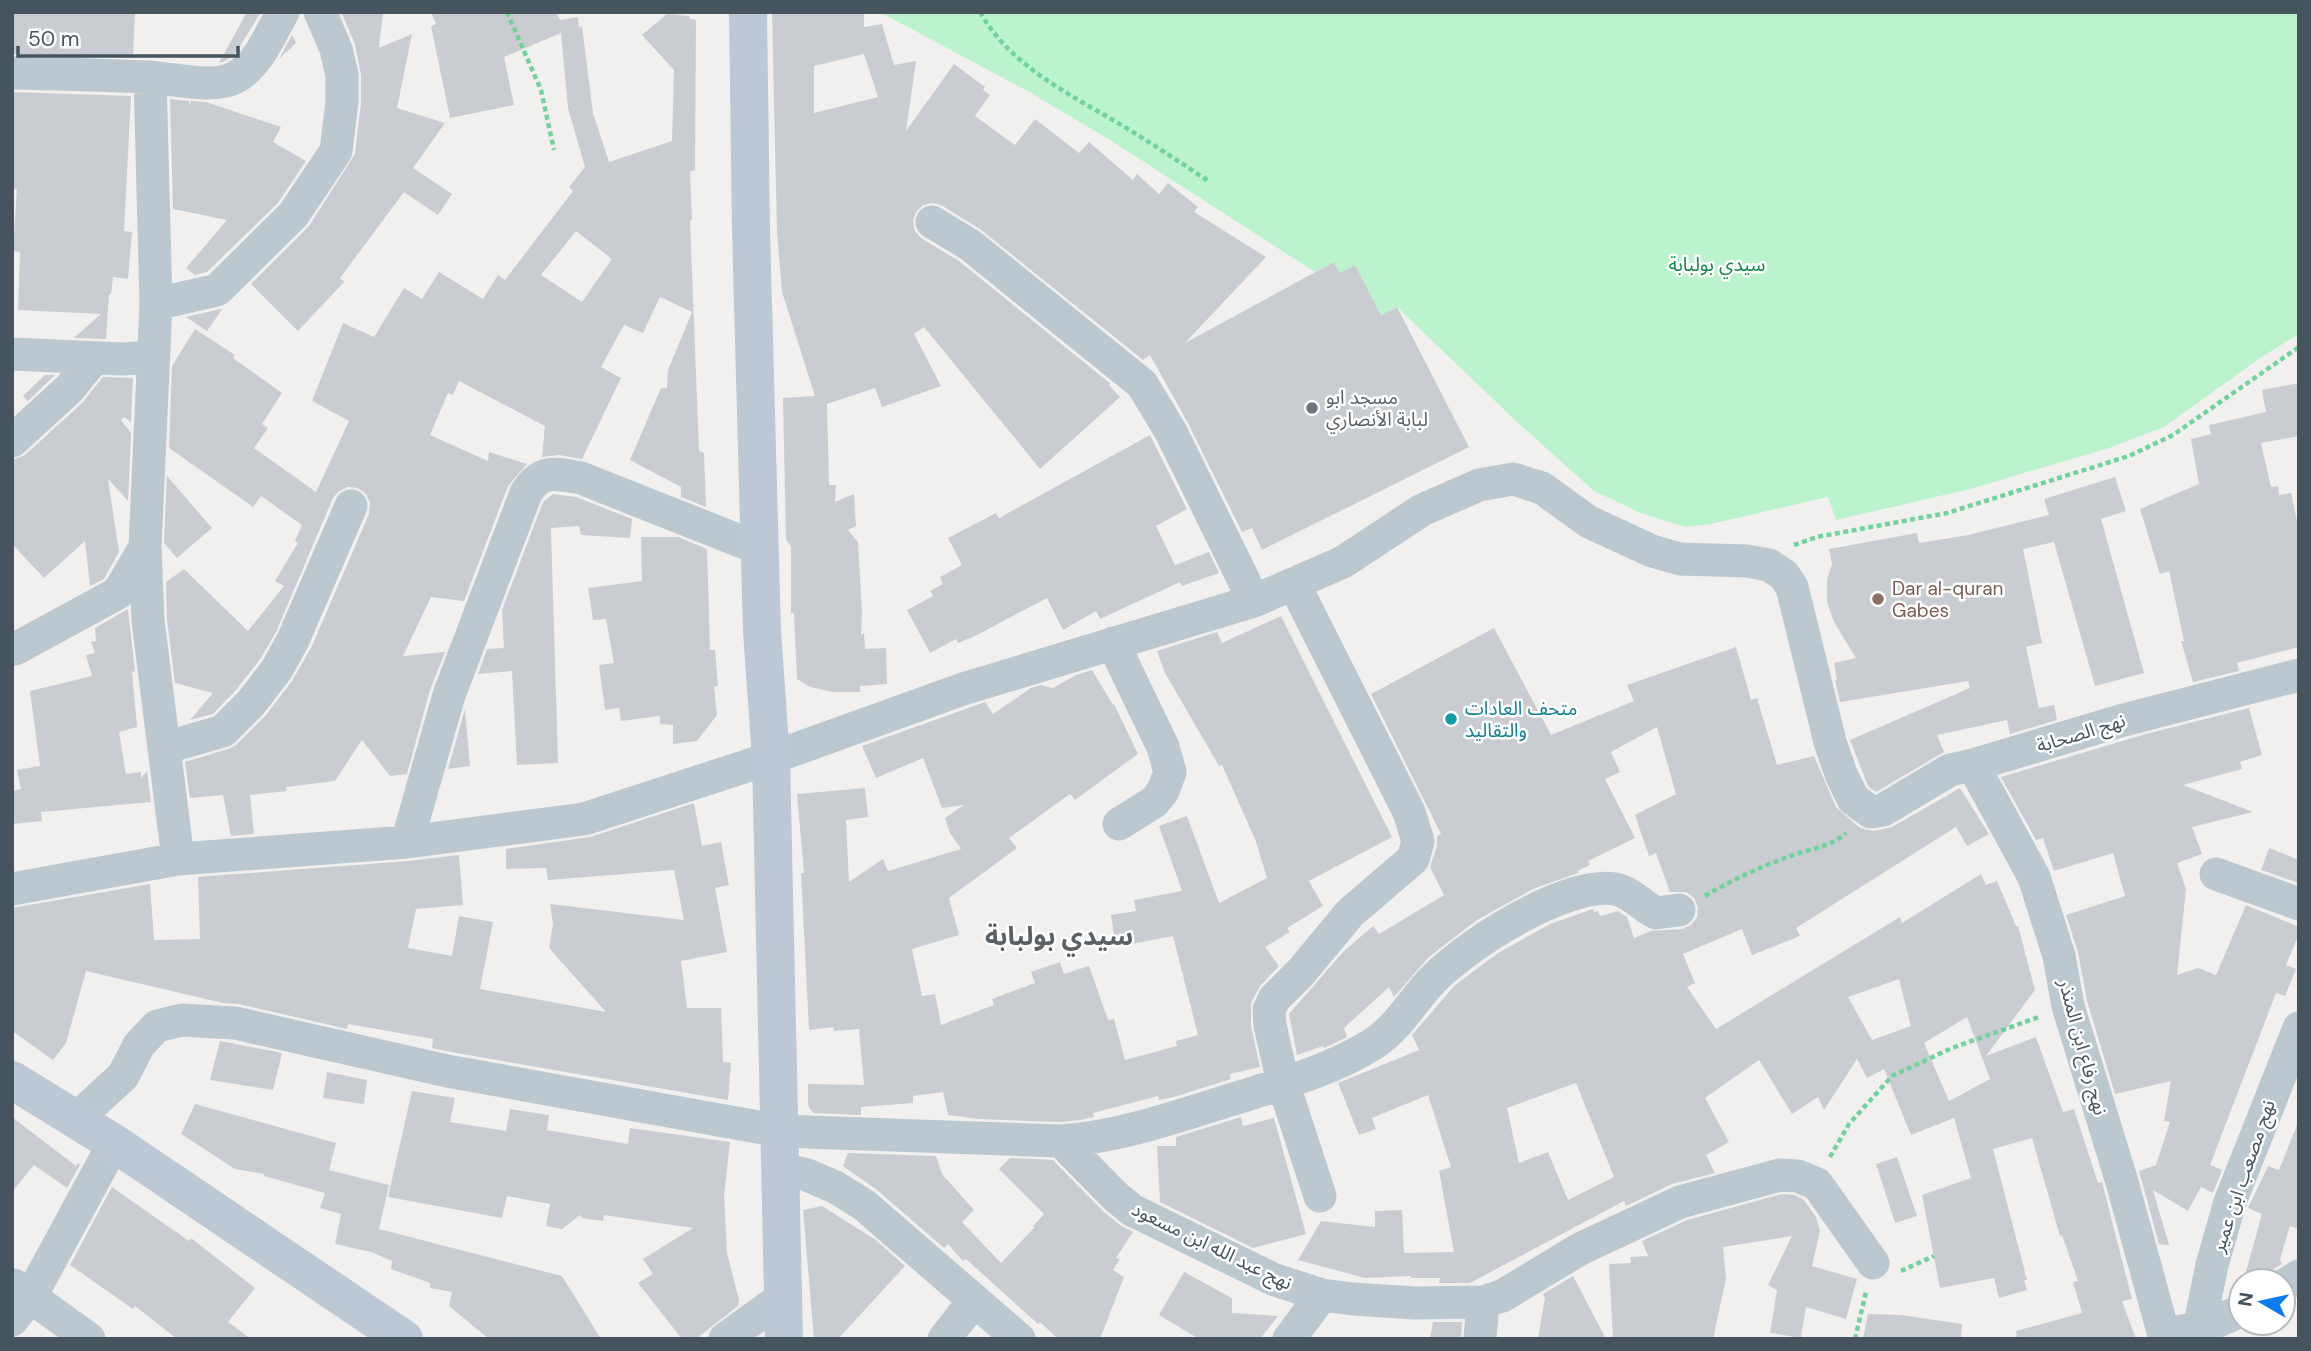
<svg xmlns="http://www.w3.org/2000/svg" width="2311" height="1351" font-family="'DM Sans','Noto Sans Arabic',sans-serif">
	<rect width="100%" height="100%" fill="#f2efef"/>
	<path fill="#bbf3cd" d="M880 12H2299V334L2263 356 2164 427 2109 448 1970 489 1836 520 1828 497 1711 524 1685 527 1641 513 1594 491 1517 422 1397 307 1381 315 1355 265 1340 273 1334 262 1315 272 1110 140 1031 93Z"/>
	<path fill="#c9cdd2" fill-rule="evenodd" d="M12 12H135L133 57 12 54Z
		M247 12H261L237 51 227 60 219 63Z
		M341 12H383L379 48 412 34 397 108 445 123 413 168 452 194 438 215 404 192 340 278 344 282 298 331 251 284 309 226 355 154 361 103V75L355 44Z
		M431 12H556L560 20 578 17 579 27 582 26 593 113 609 162 672 141 674 70 642 35 667 14 689 16 690 19 696 20 695 170 690 172 692 220 690 221 699 451 704 453 706 507 681 497V487L630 460 661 388H667L668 370 692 312 660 297 643 333 624 325 601 367 621 378 582 459 559 455 542 457 545 426 459 381 453 395 448 393 430 435 488 461 489 452 527 464 508 486 464 601 431 597 403 656 445 652 430 690 407 774 390 776 362 740 335 781 286 787 287 791 250 795 254 834 231 836 223 795 190 798 185 762 228 749 236 745 266 715 292 681 311 648 369 514 370 503 366 494 358 488 348 487 339 491 333 498 276 632 261 658 236 690 213 714 190 720 213 693 175 683 167 619 166 582 184 569 248 631 284 586 275 581 298 543 295 541 302 525 261 496 253 507 169 448 172 366 195 329 235 355 233 358 282 393 262 424 268 428 254 448 316 492 349 421 312 401 343 323 374 337 404 288 422 299 439 272 483 299 498 275 505 280 573 191 569 187 585 167 568 108 561 33 504 57 514 105 450 118 431 26 436 24ZM576 231 612 259 582 302 541 275Z
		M772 12H864V27L882 24 894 65 916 61 906 131 954 64 985 87 983 90 990 95 975 116 1015 145 1035 119 1079 153 1089 142 1133 180 1137 174 1159 194 1168 183 1198 207 1194 212 1266 257 1185 343 1334 262 1340 273 1355 265 1381 315 1397 307 1469 447 1262 550 1252 528 1242 532 1188 423 1150 355 1143 360 980 229 941 205 932 203 923 205 916 212 913 221 915 231 921 238 959 261 1111 384 1109 385 1120 397 1040 469 924 327 914 334 941 386 882 407 875 388 827 404 829 485H836L835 502 854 494 856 526 848 530 858 542 862 612 861 635 864 633 865 649 886 648 887 684 860 686V692H833L810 687 797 679 794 613H791V546L786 540 783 398 815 396 782 292 777 232ZM864 54 878 97 814 113V66Z
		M292 35 296 43 279 59 285 48Z
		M12 92 131 96 124 231 132 232 128 279 113 277 111 294H109L106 339 74 338 101 314 18 310 20 252 13 251 17 189H12Z
		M170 99 189 101V106L191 101 206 102 281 127 273 142 306 161 278 203 207 272 195 275 186 268 227 220 173 209Z
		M223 308 207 331 186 317 221 309Z
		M45 375H55L28 401 23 396Z
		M103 377 133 378 131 422 124 417 121 420 131 433 128 501 108 479 119 552 104 579 90 586 85 541 44 578 12 544V460L25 455 82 403Z
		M2299 383V436L2261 443 2271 487 2278 486 2279 495 2291 493 2296 516 2299 533V647L2237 663 2239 671 2193 682 2181 641H2184L2169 571 2160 574 2140 509 2199 484 2191 439 2211 434 2209 425 2266 412 2262 390Z
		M1150 435 1187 509 1156 526 1175 565 1209 552 1219 573 1182 586 1180 582 1100 619 1096 611 1063 630 1047 598 975 636 958 643 956 639 930 653 907 610 933 596 930 591 943 584 940 577 962 565 948 538 996 513 999 518Z
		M167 476 212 528 177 558 164 543Z
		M2115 477 2126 511 2101 519 2144 673 2095 686 2054 542 2023 549 2042 643 2026 647 2039 708 2054 705 2057 720 2010 734 2007 720 1937 735 1944 752 1876 792 1868 786 1850 740 1970 688 1968 681 1840 702 1835 680H1837L1834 663 1856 658 1834 622 1827 602V580L1832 564 1829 549 1917 533 1919 543 1968 535 2049 515 2044 499Z
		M553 494 576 497 632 519 630 538 581 535 579 526 551 528 558 763 517 765 512 671 478 674 487 649 504 648 502 610 543 502Z
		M641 537H678L707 549 710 650H715L718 686 714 687 717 715 697 741 673 744V725L660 724V716L621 721 619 708 605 710 599 665 614 663 606 619 593 620 588 588 642 581Z
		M128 609 135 672 132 671 137 727 119 732 126 774 141 772V778L147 771 151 802 41 812 42 821 12 824V791L21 789 17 770 40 766 30 691 92 676 86 655 95 653 91 642 96 641 95 628Z
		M1281 616 1392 837 1309 881 1323 906 1287 928 1290 932 1265 947 1279 966 1260 986 1251 1003V1026L1260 1067 1230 1074 1231 1079 1174 1097 1159 1100 1158 1096 1093 1113 1094 1117 1080 1120 1060 1122 978 1119 948 1115 943 1092 913 1096V1103L861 1107V1115L814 1113 809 1108 808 1101V1084L864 1085 859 1029 834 1031 833 1027 809 1030 801 873H804L797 794 865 788 868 817 846 820 849 882 883 859 888 871 961 849 950 833 945 818 964 805 942 808 923 758 876 778 862 746 985 702 993 714 1031 688 1041 685 1053 688 1076 675 1092 670 1113 705 1114 704 1138 754 1075 800 1070 794 1009 838 1017 848 949 898 959 935 912 949 922 996 935 994 941 1025 994 1005 992 999 1035 983 1031 972 1060 962 1064 974 1089 966 1108 1020 1114 1019 1125 1060 1177 1046 1176 1041 1198 1035 1173 936 1116 947 1111 915 1136 911 1134 900 1182 891 1159 826 1187 816 1219 903 1267 878 1255 839 1222 765 1219 766 1165 673 1157 651 1217 632 1222 643Z
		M1494 628 1551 735 1634 701 1627 685 1736 647 1751 700 1757 698 1777 765 1814 756 1836 807 1860 828 1874 831 1892 827 1960 788 1989 834 1967 846 1956 827 1796 928 1800 936 1752 955 1742 929 1683 954 1695 983 1687 987 1716 1029 1900 917 1902 923 1981 874 1986 885 1997 881 2016 926H2018L2035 990 1986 1056 2036 1037 2063 1112 2074 1109 2098 1183 2102 1182 2132 1299 2122 1301 2136 1339H2017L2016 1331 2082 1313 2073 1282 2078 1281 2062 1235 2060 1236 2032 1138 1993 1149 2027 1280H2024L2027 1290 1999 1298 1994 1278 1940 1288 1922 1195 1971 1178 1954 1118 1911 1135 1884 1069 1867 1078 1857 1059 1824 1110 1818 1097 1792 1114 1759 1060 1705 1098 1729 1142 1706 1155 1715 1173 1672 1184 1626 1206 1624 1201 1470 1283H1439L1440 1278H1411V1276L1365 1278 1298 1260 1321 1221 1375 1227V1211L1402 1210 1404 1253 1454 1252 1439 1171 1451 1167 1428 1095 1372 1118 1376 1129 1359 1135 1338 1083 1419 1050 1412 1035 1455 985 1498 953 1550 924 1593 909 1594 912 1598 911 1600 916 1618 911 1627 917 1634 938 1651 931 1682 929 1691 925 1697 917 1698 907 1694 898 1686 892H1670L1656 853 1649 856 1635 815 1676 794 1657 727 1611 752 1620 772 1605 779 1635 838 1588 861 1590 865 1577 871 1578 873 1533 889 1477 920 1429 957 1394 997 1389 987 1344 1028 1347 1037 1324 1048 1323 1046 1297 1055 1289 1014 1343 952 1373 926 1379 934 1444 895 1430 867 1437 846V836L1441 834 1371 694ZM1899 979 1911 1026 1872 1040 1848 997ZM1967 1017 1990 1079 1949 1101 1924 1043ZM1576 1083 1614 1177 1568 1200 1548 1152 1519 1163 1507 1108Z
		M2249 708 2262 755 2240 762 2242 769 2183 785 2253 812 2192 827 2202 854 2177 863 2186 889 2177 975 2198 968 2216 975 2246 905 2299 927V934L2286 965 2296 969 2285 996 2276 993 2210 1165 2222 1170 2213 1193 2201 1187 2188 1211 2153 1190 2169 1245 2159 1244 2139 1171 2156 1165 2170 1122 2164 1121 2171 1081 2115 1094 2087 1001 2078 952 2066 915 2125 896 2113 853 2054 871 2043 838 2036 840 2001 777 2146 734Z
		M465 709 470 766 448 769Z
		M694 803 702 846 721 842 729 885 715 888 727 952 681 961 687 1008H721L723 1062 731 1063 728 1100 451 1052 432 1048 433 1039 348 1024 347 1029 239 1004 223 1003 86 971 66 1043 53 1060 12 1031V908L150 884 154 940 200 939 198 877 409 861 459 855 463 905 416 909 408 948 452 956 459 916 493 922 480 989 606 1012 549 948 553 924 550 904 684 920 674 870 548 880 546 868 506 869V849L590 837Z
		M2269 848 2299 860V883L2261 870Z
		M220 1041 282 1053 273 1090 210 1080Z
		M327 1072 367 1080 364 1104 323 1098Z
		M412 1091 455 1098 450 1122 506 1131 510 1109 549 1115 547 1130 628 1144 630 1128 730 1142 724 1196 727 1253 739 1300 738 1306 696 1339H682L638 1283 653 1274 643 1259 693 1228 604 1215 603 1221 582 1218 580 1215 562 1229 546 1226 550 1204 507 1196 502 1218 388 1197Z
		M195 1104 336 1143 329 1170 389 1185 379 1229 562 1276 601 1339H489L449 1306 452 1292 430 1288V1283L391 1269 392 1261 371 1252 335 1244 341 1214 320 1208 325 1193 264 1176V1174L235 1169 181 1134Z
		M12 1117 76 1166 78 1163 80 1165 67 1188 34 1165 12 1192Z
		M1241 1117 1243 1126 1274 1118 1306 1234 1253 1248 1160 1202 1157 1146H1176V1137Z
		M2297 1125H2299V1229L2290 1226 2280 1259 2282 1264 2272 1270 2265 1281 2245 1275 2262 1214 2248 1208 2268 1166 2279 1170Z
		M848 1153 936 1156 942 1174 974 1210 962 1222 1001 1263 1034 1228 1033 1226 1044 1214 999 1169 1010 1158 1053 1160 1103 1211 1120 1225 1133 1232 1116 1258 1120 1259 1113 1270 1124 1277 1100 1339H1058L1040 1322 1038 1324 966 1259 963 1261 948 1244 944 1248 877 1190 843 1166Z
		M1897 1157 1917 1216 1895 1223 1876 1164Z
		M112 1187 189 1241 191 1238 255 1288 228 1322 251 1339H177L135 1306 133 1309 70 1265Z
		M1782 1194 1794 1195 1804 1200 1816 1217 1820 1231 1812 1266 1857 1279 1846 1319 1806 1307 1801 1338 1770 1333 1777 1290 1768 1285 1792 1236 1723 1247 1726 1279 1713 1339H1613L1609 1264 1631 1263 1630 1257 1648 1256 1642 1241 1687 1220Z
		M822 1206 876 1240 905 1266 838 1339H814L803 1210Z
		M1184 1272 1232 1298V1313L1278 1316 1260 1339H1199L1159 1315Z
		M1573 1276 1606 1339H1538L1545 1298 1543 1294Z
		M1868 1314 1901 1315 1962 1324 1961 1339H1863Z
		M1433 1322H1462L1461 1339H1430Z"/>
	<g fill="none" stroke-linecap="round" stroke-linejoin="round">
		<path stroke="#70d39d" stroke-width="4.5" stroke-dasharray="5 3.5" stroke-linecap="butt" d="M507 12 541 90 554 150
			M980 12C1012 68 1070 94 1123 126 1153 144 1181 163 1210 182
			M1794 545 1817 537 1947 513 2129 456 2173 435 2299 347
			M1705 896C1734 879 1764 865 1796 854 1814 848 1832 846 1846 833
			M1830 1157 1849 1124 1892 1076 1952 1048 2039 1017
			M1901 1271 1934 1256
			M1855 1339 1866 1292"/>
		<path stroke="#bcc8cf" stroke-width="33" d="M12 73C57 74 102 75 146 77 172 78 214 90 236 77 259 64 270 34 283 12
			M150 77 156 304 145 547 148 621 178 859
			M932 222 970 245 1142 384 1171 432 1254 601
			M156 304 217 290 293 215 336 151 342 101V75L336 49 320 12
			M12 354 122 359 153 357
			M12 441 69 389 94 358
			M1294 584 1409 812 1418 841 1413 859 1350 913 1301 972 1274 999 1269 1010 1270 1025 1283 1083 1320 1196
			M1113 643 1163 747 1170 772 1163 791 1154 802 1119 824
			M15 649 118 593 145 547
			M164 748 223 731 251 703 277 669 293 640 351 506
			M1973 765 2034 877 2059 956 2068 1006 2122 1182 2165 1339
			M407 842 449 695 526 493C542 468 556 474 581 478L760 549
			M2216 874 2299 904
			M12 889 178 859 407 842 584 819 771 758 963 689 1254 601 1343 562 1422 510 1479 485 1513 479 1542 488 1589 522 1652 551 1680 559 1747 561 1769 565 1784 575 1792 587 1830 742 1841 774 1853 799 1871 812 1883 810 1950 770 1973 765 2120 721 2299 675
			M75 1120 123 1076 139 1045 157 1026 182 1020 235 1023 447 1071 780 1131 1061 1141C1119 1137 1175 1117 1230 1100 1278 1085 1330 1071 1373 1044 1396 1029 1409 1007 1427 986 1459 949 1564 881 1615 889 1631 892 1642 906 1656 913L1679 910
			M1061 1141 1115 1196 1132 1210 1275 1280 1322 1295 1353 1299 1415 1303 1483 1302 1502 1296 1580 1249 1680 1202 1780 1175 1798 1176 1817 1184 1873 1263
			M780 1168 807 1175 835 1187 864 1205 1019 1339
			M14 1285 89 1339
			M2283 1286 2299 1276
			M12 1320 31 1296 114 1143
			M2199 1329 2212 1265 2230 1202 2299 1028
			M2182 1331 2199 1329 2241 1311
			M725 1339 782 1298
			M944 1339 974 1301
			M1289 1339 1322 1295
			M1480 1339 1483 1302"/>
		<path stroke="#bcc9d5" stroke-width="38" d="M748 12 751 231 762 631 771 758 784 1339
			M12 1080 114 1143 404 1339"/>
	</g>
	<circle fill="#6b7280" stroke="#fff" stroke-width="2.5" cx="1312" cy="408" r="7"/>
	<circle fill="#8d6e63" stroke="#fff" stroke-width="2.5" cx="1878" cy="599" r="7"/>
	<circle fill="#0f9aa8" stroke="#fff" stroke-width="2.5" cx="1451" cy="719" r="7"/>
	<g text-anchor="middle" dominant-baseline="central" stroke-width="5" stroke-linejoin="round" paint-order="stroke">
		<g font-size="19" fill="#108645" stroke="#fff">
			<text x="1717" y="264">سيدي بولبابة</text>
		</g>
		<g font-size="19" fill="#5b616d" stroke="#fff" text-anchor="start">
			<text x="1326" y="397">مسجد ابو<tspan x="1326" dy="22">لبابة الأنصاري</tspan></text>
		</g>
		<g font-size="19" fill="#785e54" stroke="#fff" text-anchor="start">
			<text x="1892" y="588">Dar al-quran<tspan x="1892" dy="22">Gabes</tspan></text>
		</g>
		<g font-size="19" fill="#0d838f" stroke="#fff" text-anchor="start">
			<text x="1465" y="708">متحف العادات<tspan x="1465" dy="22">والتقاليد</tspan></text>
		</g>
		<g font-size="19" fill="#46545e" stroke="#fff">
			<text transform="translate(2081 733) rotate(-17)">نهج الصحابة</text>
			<text transform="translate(2083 1047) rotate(75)">نهج رفاع ابن المنذر</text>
			<text transform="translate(2243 1176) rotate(-71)">نهج مصعب ابن عمير</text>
			<text transform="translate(1212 1246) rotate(26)">نهج عبد الله ابن مسعود</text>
		</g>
		<g font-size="26" font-weight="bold" fill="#5b6065" stroke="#fff">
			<text x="1059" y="936">سيدي بولبابة</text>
		</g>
	</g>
	<rect width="2311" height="1351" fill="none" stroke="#46545e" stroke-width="28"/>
	<g transform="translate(2262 1302) rotate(279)"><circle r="33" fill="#ffffff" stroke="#b5bbbf" stroke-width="2"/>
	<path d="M0-5L12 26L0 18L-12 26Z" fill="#0b7cf0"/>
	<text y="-10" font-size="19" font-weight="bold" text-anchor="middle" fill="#46545e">N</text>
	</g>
	<path d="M18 46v10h220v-10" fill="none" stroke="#46545e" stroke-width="3.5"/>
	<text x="28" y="46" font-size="21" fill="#46545e" stroke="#ffffff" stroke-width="5" paint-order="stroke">50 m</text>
</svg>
